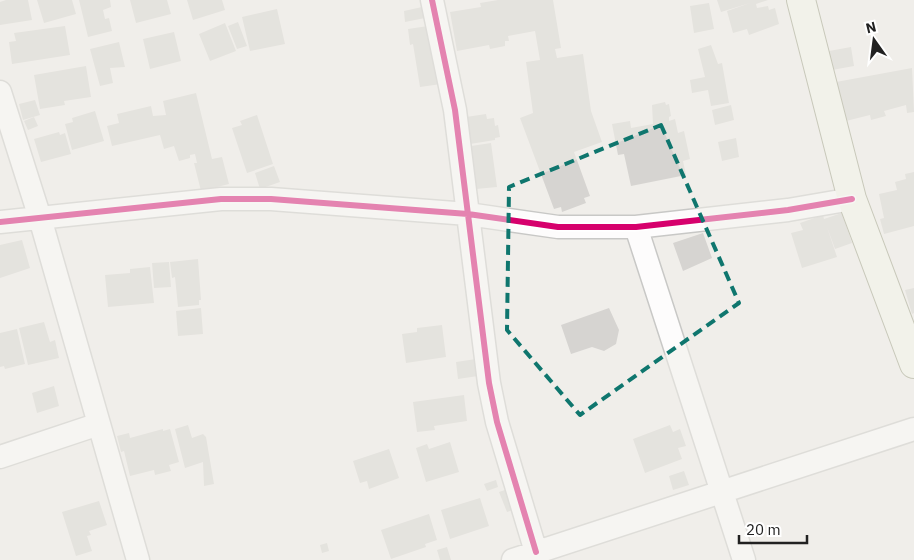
<svg xmlns="http://www.w3.org/2000/svg" width="914" height="560" font-family="'IBM Plex Sans',sans-serif">
	<rect width="100%" height="100%" fill="#f0eeea"/>
	<path fill="#d6d4d1" d="M6 0H28L32 20 0 25V2Z
		M37 0H72L76 14 44 23Z
		M79 0H110L111 7 103 10 105 19 109 18 112 31 88 37Z
		M130 0H167L171 14 136 23Z
		M187 0H222L225 10 193 20Z
		M498 0H553L561 48 555 49 557 58 583 54 591 111 602 142 574 152 590 196 584 198 586 203 562 212 561 207 554 209 520 118 533 113 526 62 540 60 535 31 508 36 509 41H505V46L490 49 489 45 457 51 450 12 481 7 480 3Z
		M717 0H768L756 4 757 8 768 6 769 10 775 8 779 24 749 35 747 29 733 33 727 11 750 3 721 12Z
		M709 3 714 29 694 33 690 6Z
		M422 7 425 18 405 22 404 11Z
		M277 9 285 44 250 51 242 17Z
		M238 22 247 46 237 49 228 26Z
		M225 23 236 51 210 61 199 34Z
		M65 26 70 55 12 64 9 42 16 41 14 33Z
		M428 26 441 84 420 87 413 44 410 45 408 29Z
		M174 32 181 61 150 69 143 39Z
		M119 42 125 67 110 68 113 83 100 86 90 49Z
		M711 45 718 64 722 63 729 103 711 106 708 90 692 93 690 80 705 77 698 49Z
		M851 47 854 66 832 70 829 51Z
		M86 66 91 97 64 101 65 105 40 109 34 75Z
		M912 68 914 112 907 113 906 105 884 111 886 116 871 120 870 115 846 121 836 82Z
		M196 93 212 159 222 157 229 184 201 191 194 163H197L195 154 190 155V158L179 161 174 146 164 149 160 135 112 146 107 126 119 123 117 114 151 106 153 116 166 115 163 101Z
		M35 100 40 115 23 120 19 104Z
		M665 102 666 105 669 104 671 116 669 117V121L675 119 678 133 684 131 690 159 683 161 686 175 631 186 624 154 618 155 612 124 630 121 631 128 653 124 652 105Z
		M731 105 734 120 715 125 712 110Z
		M95 111 104 141 72 150 65 124 73 122 72 118Z
		M486 114 487 119 494 118 495 126 498 125 500 137 495 138V140L470 144 466 117Z
		M257 115 273 164 247 173 232 128 242 125 240 121Z
		M34 117 38 126 28 130 24 121Z
		M59 132 60 135 65 133 71 154 41 162 34 139Z
		M736 138 739 157 722 161 718 142Z
		M491 143 497 187 476 189 471 146Z
		M274 166 280 182 260 189 255 173Z
		M914 172V226L884 234 880 219 884 218 879 194 897 190 895 182 906 179 905 174Z
		M842 213 852 243 835 249 827 227 837 257 802 268 791 233 803 230 800 223 823 215 824 219Z
		M703 233 712 258 683 271 673 243Z
		M22 240 30 268 0 278V245Z
		M198 259 201 300H199V305L178 307 175 277 172 278 170 262Z
		M169 262 171 287 154 288 152 263Z
		M150 267 154 303 108 307 105 275 130 273V269Z
		M914 288V313L912 314 905 290Z
		M201 308 203 334 178 336 176 311Z
		M609 308 619 330 616 344 604 351 592 347 571 354 561 325Z
		M44 322 50 342 55 340 59 358 28 365 19 328Z
		M442 325 446 357 406 363 402 334 417 332V328Z
		M17 329 25 364 5 369 4 366 0 367V333Z
		M476 359 478 376 458 379 456 362Z
		M54 386 59 406 37 413 32 393Z
		M464 395 467 421 434 426 435 430 417 432 413 402Z
		M188 425 192 438 203 434 206 437 214 484 204 486 203 462 185 468 175 429Z
		M670 425 673 432 680 429 686 446 678 448 682 459 645 473 633 439Z
		M163 429V431L170 429 179 462 169 465 171 471 155 475 154 470 130 476 124 451 121 452 117 436 129 433 130 438Z
		M450 442 459 472 426 482 416 448 427 444 429 449Z
		M389 449 399 478 369 489 367 481 360 483 353 461Z
		M684 471 689 485 673 490 669 476Z
		M496 480 498 487 487 491 484 484Z
		M508 489 515 509 507 512 499 492Z
		M480 498 489 526 450 539 441 510Z
		M99 501 107 525 89 531 91 535 87 536 92 551 76 556 62 512Z
		M429 514 437 540 425 544 426 547 391 559 381 530Z
		M327 543 329 551 322 553 320 545Z
		M447 547 451 560H440L437 550Z"/>
	<g fill="none" stroke-linecap="round" stroke-linejoin="round">
		<defs>
			<path id="street" d="M432 0 455 110 489 383 497 422 536 552
				M0 92 40 218 138 560
				M0 222 221 199H271L468 214 558 227H636L788 210 852 199
				M636 227 744 560
				M0 457 99 424
				M513 560 914 429"/>
			<path id="secondary" d="M801 0 852 199 914 364"/>
		</defs>
		<use href="#street" stroke="#c8c8c6" stroke-width="25"/>
		<use href="#secondary" stroke="#979a80" stroke-width="30"/>
		<use href="#street" stroke="#fdfcfc" stroke-width="22"/>
		<use href="#secondary" stroke="#f3f5ec" stroke-width="28"/>
		<defs>
			<path id="cycleway" d="M432 0 455 110 489 383 497 422 536 552
				M0 222 221 199H271L468 214 558 227H636L788 210 852 199"/>
		</defs>
		<use href="#cycleway" stroke="#fff" stroke-width="9"/>
		<use href="#cycleway" stroke="#d6006c" stroke-width="6"/>
	</g>
	<path d="M0 0H914V560H0ZM661 125 739 303 580 415 507 330 509 187Z" fill="#f0eeea" fill-opacity=".55" fill-rule="evenodd"/>
	<path fill="none" stroke="#0f766e" stroke-width="4" stroke-dasharray="10 6" stroke-linejoin="round" d="M661 125 739 303 580 415 507 330 509 187Z"/>
	<g transform="translate(874 40) rotate(346)" stroke="#ffffff" stroke-width="4" paint-order="stroke">
	<path d="M0-4L9 19L0 12L-9 19Z" fill="#212121"/>
	<text y="-8" font-size="14" font-weight="bold" text-anchor="middle" fill="#212121">N</text>
	</g>
	<path d="M739 535v8h68v-8" fill="none" stroke="#212121" stroke-width="2.5"/>
	<text x="746" y="535" font-size="15" fill="#212121" stroke="#ffffff" stroke-width="4" paint-order="stroke">20 m</text>
</svg>
